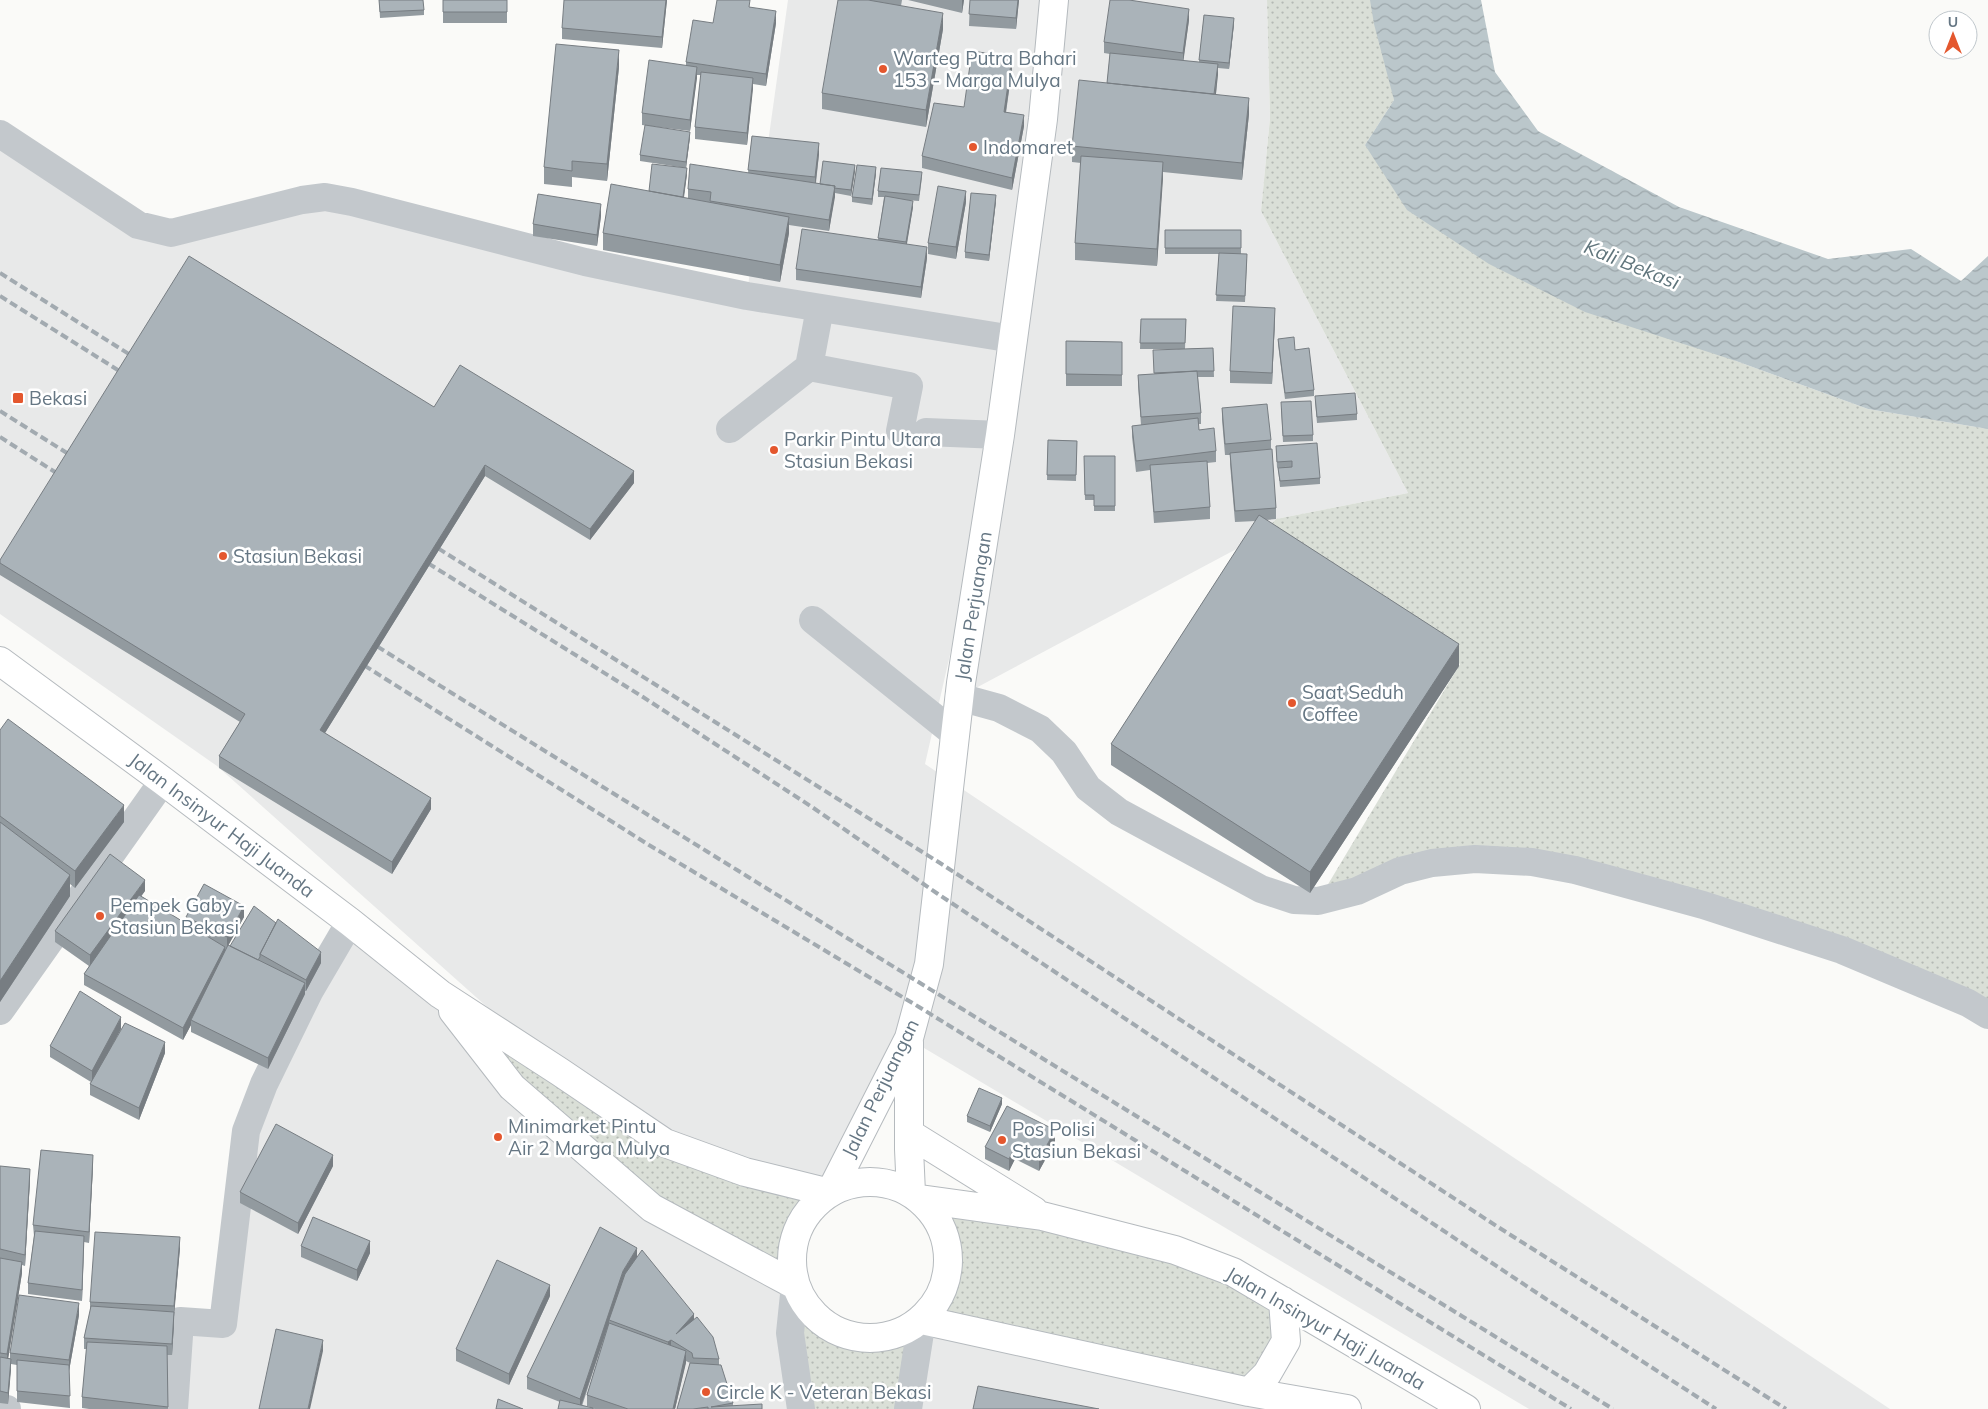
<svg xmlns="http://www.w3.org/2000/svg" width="1988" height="1409" font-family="Mulish,sans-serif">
	<defs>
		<pattern id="grass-dots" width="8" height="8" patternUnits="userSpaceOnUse" patternTransform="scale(1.25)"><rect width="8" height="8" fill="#dadfd7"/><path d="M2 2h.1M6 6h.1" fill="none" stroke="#b4b9b4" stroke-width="1.8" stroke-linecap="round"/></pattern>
		<pattern id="water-waves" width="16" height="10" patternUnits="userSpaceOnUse" patternTransform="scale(1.25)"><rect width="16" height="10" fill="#bbc7cb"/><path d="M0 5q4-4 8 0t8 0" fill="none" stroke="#9ca6aa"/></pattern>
	</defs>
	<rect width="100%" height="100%" fill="#fafaf8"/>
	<path fill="#e8e9e9" d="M788 0H1267L1270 118 1261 211 1408 493 1276 519 1259 537 959 697 998 445 925 764 1890 1409H1529L909 1039 830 1193 745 1172 560 1072 217 766 0 614V143L138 225 302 200 747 293Z
		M350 922 795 1285 801 1409H174L180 1321 223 1324 246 1131Z
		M922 1320 1347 1409H908Z"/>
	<path fill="url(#grass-dots)" d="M1267 0H1379L1394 100 1365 145 1736 361 1868 409 1988 429V1014L1842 950 1475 859 1318 901 1460 664 1259 537 1276 519 1408 493 1261 211 1270 118Z
		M440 994 665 1143 817 1202C798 1221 788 1246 793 1274 795 1285 806 1310 815 1317 822 1323 843 1334 852 1337 858 1339 886 1338 894 1336 900 1334 908 1328 914 1325 941 1310 955 1273 947 1243 945 1232 938 1222 933 1212L1042 1216 1283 1301 1286 1341 1249 1392 922 1320 908 1409H801L795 1285 652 1208 512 1087Z"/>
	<path fill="url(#water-waves)" d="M1370 0H1481L1495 72 1538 131 1679 207 1828 259 1911 249 1961 281 1988 256V429L1868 409 1736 361 1585 312 1489 264 1407 210 1365 145 1394 100 1374 24Z"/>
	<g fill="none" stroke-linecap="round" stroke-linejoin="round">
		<defs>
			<path id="major" d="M0 661 163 781 350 922 440 994 560 1072 665 1143 745 1172 830 1193 909 1038 929 964 961 683 1000 435 1043 119 1054 0
				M453 1011 512 1087 652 1208 795 1285
				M909 1042V1149L911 1193
				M910 1134 1034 1211
				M792 1260a78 78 0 1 1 156 0a78 78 0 1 1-156 0Z
				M920 1199 1042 1216 1175 1250 1233 1272 1466 1409
				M922 1320 1249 1392 1347 1409
				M1249 1392 1267 1374 1286 1341 1283 1301"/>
		</defs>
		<use href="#major" stroke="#b5babe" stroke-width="30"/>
		<path stroke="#c3c8cc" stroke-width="28" d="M0 134 138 225 171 233 302 200 325 197 352 202 585 262 747 296 1013 339
			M809 367 820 308
			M730 429 809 367 909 386 900 431
			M926 432 1000 435
			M813 620 955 734
			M959 697 999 708 1040 729 1064 752 1088 788 1119 812 1261 889 1294 900 1318 901 1357 891 1400 871 1432 863 1475 859 1532 862 1575 870 1703 905 1842 950 1968 1003 1988 1015
			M0 1011 163 781
			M795 1285 790 1333 801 1409
			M0 1409H7
			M174 1409 180 1321 223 1324 246 1131 264 1084 309 992 350 922
			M908 1409 922 1320"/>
		<use href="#major" stroke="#fff" stroke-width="28"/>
		<path stroke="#a2aab0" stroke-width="4" stroke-dasharray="8 4" stroke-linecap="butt" d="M0 273 140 361
			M0 296 129 377
			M0 411 78 460
			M0 437 66 479
			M428 542 940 863 1498 1227 1786 1409
			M418 557 643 697 812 807 938 894 1546 1299 1716 1409
			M367 640C781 899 1197 1153 1613 1409
			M354 659 649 845 919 1007 1571 1409"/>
	</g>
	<path fill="#929a9f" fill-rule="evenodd" d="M379 0 424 10V15L380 18Z
		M443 0H507V23H443Z
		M667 0 662 48 562 39V28Z
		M870 0H902L901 6 943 29 926 127 822 109V93Z
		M908 0H964L962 13Z
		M970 0H1019L1016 29 969 26Z
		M750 7 776 23 766 86 753 84 747 145 695 139V127L701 75H697L690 131 642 125V113L686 66V62L713 23Z
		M1204 15 1234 24 1229 69 1218 68 1216 94 1249 114 1242 180 1163 172 1157 266 1075 260V243L1081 163 1072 162V146L1107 83 1110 54 1104 53V42L1189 20 1183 61 1199 62Z
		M619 67 607 181 572 177V187L544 184V167Z
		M1012 69 1006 113 1024 126 1012 190 922 168V156L964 107Z
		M752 136 819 154 816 183 820 184 855 171 851 196 835 193 829 231 789 225V233L780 282 603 250V233L649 191 687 174 684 198H688V189L748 173Z
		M690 137 686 168 640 161V155Z
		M876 173 872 205 852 202V197Z
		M922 177 919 201 905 200 913 207 907 244 927 258 921 298 796 280V269L878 240 884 197H878V191Z
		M996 201 989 261 965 258V252Z
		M966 202 956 259 928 254V243Z
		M601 216 597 246 533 236V224Z
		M1165 230H1241V254L1247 260 1245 302 1216 301 1219 254H1165Z
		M1141 319H1186L1185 349 1213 348 1214 377H1198L1201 413V424H1198L1199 430 1216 451V462L1207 463 1210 507V519L1154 523 1150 470 1136 472 1132 437V426L1141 425 1138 386V375L1154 374 1178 349H1140Z
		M1275 319 1272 384 1230 383V371Z
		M1278 339 1295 350 1314 390V396L1285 399 1278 344Z
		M1066 341 1122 342V386H1066Z
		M1315 401 1357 414V420L1317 423Z
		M434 407 634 483 590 540 485 476 325 733 431 809 392 874 219 768V756L240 722 0 575V560Z
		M1222 408 1271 440V449L1276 508V519L1266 520 1459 666 1310 893 1111 765V744L1256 521 1235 522 1230 464V455H1225L1222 420Z
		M1281 408 1313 435V441L1283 442Z
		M1048 440 1077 441 1076 481 1047 480Z
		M1276 446 1320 478V484L1280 487 1278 468 1292 466 1277 468Z
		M1084 456H1115V511H1094V500H1085Z
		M0 730 124 822 75 888 70 884V896L0 1002Z
		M145 891 141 896 186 924V917H244L228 945 230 946 321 963 306 991H305V994L268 1069 191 1032V1025L183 1040 84 985V974L89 966 55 942V931Z
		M121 1029 110 1049 165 1053 139 1120 90 1095V1084L91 1082 50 1057V1046Z
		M1002 1104 990 1132 967 1122V1116Z
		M1055 1142 1039 1171 1015 1159 1009 1171 985 1159V1147Z
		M0 1166 30 1180 25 1266 22 1265V1273L8 1358H10V1353L79 1315 69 1371 70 1408 17 1402V1365L11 1364 8 1404 0 1403Z
		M93 1166 89 1243 84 1242 82 1301 28 1294V1283L34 1236 33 1225Z
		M333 1166 298 1234 240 1203V1192Z
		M301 1246 370 1253 357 1281 301 1257Z
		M180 1248 174 1312V1324L172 1355H167L168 1409H89L82 1408V1397L87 1349H84V1338L90 1312V1302Z
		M637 1258 694 1319 719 1359V1365L733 1403V1406L762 1409H677L690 1363 686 1361 675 1409H595L560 1402 527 1389V1377ZM609 1323 587 1395V1406L593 1408 582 1406Z
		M550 1296 509 1385 456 1361V1349Z"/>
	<path fill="#777d82" d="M666 0H667L662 48V37Z
		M962 0H964L962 13Z
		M1018 0H1019L1016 29V18Z
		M1189 9V20L1183 64V53Z
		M776 11V23L766 86V74Z
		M943 13V29L926 127V110Z
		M1234 18V24L1229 69V63Z
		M619 50V67L607 181V164Z
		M1012 57V69L1004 124V112Z
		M1218 64V75L1214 111V99Z
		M697 67V78L690 131V120Z
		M753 78V89L747 145V133Z
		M1249 98V114L1242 180V163Z
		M1024 115V126L1012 190V178Z
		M690 132V137L686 168V162Z
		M819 143V154L815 188V177Z
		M1163 162V179L1157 266V249Z
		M855 165V171L851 196V190Z
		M876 167V173L872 205V199Z
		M687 168V174L683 202V197Z
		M835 186V197L829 231V220Z
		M966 191V202L956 259V247Z
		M996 195V201L989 261V255Z
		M913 201V207L906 248V242Z
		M601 204V216L597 246V235Z
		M789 217V233L780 282V265Z
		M927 247V258L921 298V287Z
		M1275 308V319L1272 384V373Z
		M485 465V476L320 741V730Z
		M634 471V483L590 540V529Z
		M1459 644V666L1310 893V872Z
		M431 798V809L392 874V862Z
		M124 805V822L75 888V871Z
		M70 875V896L0 1002V981Z
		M145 880V891L90 967V955Z
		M244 906V917L227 948V937Z
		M225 947V958L191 1020V1025L183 1040V1028Z
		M321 952V963L306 991V980Z
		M305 983V994L268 1069V1058Z
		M121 1017V1029L92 1083V1071Z
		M165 1042V1053L139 1120V1108Z
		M1002 1098V1104L990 1132V1126Z
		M1055 1130V1142L1039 1171V1160Z
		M1015 1147V1159L1009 1171V1159Z
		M93 1155V1166L89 1243V1232Z
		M333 1155V1166L298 1234V1223Z
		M30 1169V1180L25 1266V1255Z
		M84 1236V1247L82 1301V1290Z
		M180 1237V1248L174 1317V1306Z
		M370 1241V1253L357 1281V1270Z
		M637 1248V1259L609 1320V1323L580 1409V1399L623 1271Z
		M22 1262V1273L7 1366V1354Z
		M550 1285V1296L509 1385V1374Z
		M79 1303V1315L69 1371V1360Z
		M174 1312V1324L172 1355V1344Z
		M694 1314V1326L676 1334Z
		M323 1340V1351L310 1409H308Z
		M671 1340V1351L668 1354V1342Z
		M686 1351V1363L675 1409H673Z
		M11 1359V1370L8 1404V1393Z"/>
	<path fill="#aab3b9" stroke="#777d82" d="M379 0H423L424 10 380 12Z
		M443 0H507V12H443Z
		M564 0H666L662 37 562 28Z
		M717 0H750L749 7 776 11 766 74 686 62 693 20 713 23Z
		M838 0H868L943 13 926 110 822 93Z
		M970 0H1018L1016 18 969 14Z
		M1110 0H1129L1189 9 1183 53 1104 42Z
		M1204 15 1234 18 1229 63 1199 60Z
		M556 44 619 50 607 164 572 161V171L544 167Z
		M972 51 1012 57 1004 112 1024 115 1012 178 922 156 934 103 964 107Z
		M1110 53 1218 64 1214 94 1107 83Z
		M649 60 697 67 690 120 642 113Z
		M701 72 753 78 747 133 695 127Z
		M1079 80 1249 98 1242 163 1072 146Z
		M645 125 690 132 686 162 640 155Z
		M752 136 819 143 815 177 748 170Z
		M1081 156 1163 162 1157 249 1075 243Z
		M823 161 855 165 851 190 834 188 835 186 820 184Z
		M652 164 687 168 683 197 649 191Z
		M690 164 835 186 829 220 710 201 711 192 688 189Z
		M857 165 876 167 872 199 852 197Z
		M881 168 922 172 919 195 878 191Z
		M611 184 789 217 780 265 603 233Z
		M938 186 966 191 956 247 928 243Z
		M971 193 996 195 989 255 965 252Z
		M538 194 601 204 597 235 533 224Z
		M885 196 913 201 906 242 878 238Z
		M802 229 927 247 921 287 796 269Z
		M1165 230H1241V248H1165Z
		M1219 253 1247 254 1245 296 1216 295Z
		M189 256 434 407 460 365 634 471 590 529 485 465 320 730 431 798 392 862 219 756 245 714 0 563V560Z
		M1233 306 1275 308 1272 373 1230 371Z
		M1141 319H1186L1185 343H1140Z
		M1294 337 1295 350 1309 348 1314 390 1285 393 1278 339Z
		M1066 341 1122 342V375L1066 374Z
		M1213 348 1214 371H1197L1154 373 1153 350Z
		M1197 371 1201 413 1141 417 1138 375Z
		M1355 393 1357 414 1317 417 1315 396Z
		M1311 401 1313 435 1283 436 1281 402Z
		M1267 404 1271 440 1225 444 1222 408Z
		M1198 418 1199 430 1214 428 1216 451 1136 461 1132 426Z
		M1048 440 1077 441 1076 475H1047Z
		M1317 443 1320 478 1280 481 1278 468 1292 467V461L1277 462 1276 446Z
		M1272 449 1276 508 1235 511 1230 453Z
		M1084 456H1115V506H1094V495H1085Z
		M1207 461 1210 507 1154 512 1150 465Z
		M1259 515 1459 644 1310 872 1111 744Z
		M8 719 124 805 75 871 0 816V730Z
		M0 822 70 875 0 981Z
		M110 854 145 880 90 955 55 931Z
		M204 884 244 906 227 937 186 917Z
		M139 895 225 947 183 1028 84 974Z
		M254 906 276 923 260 954V957L258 960 230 946Z
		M278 919 321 952 306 980 260 954Z
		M228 945 305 983 268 1058 191 1020Z
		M80 991 121 1017 92 1071 50 1046Z
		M125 1023 165 1042 139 1108 90 1084Z
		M979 1088 1002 1098 990 1126 967 1116Z
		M1007 1106 1055 1130 1039 1160 1015 1147 1009 1159 985 1147Z
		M276 1124 333 1155 298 1223 240 1192Z
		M41 1150 93 1155 89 1232 33 1225Z
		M0 1166 30 1169 25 1255 0 1249Z
		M313 1217 370 1241 357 1270 301 1246Z
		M600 1227 637 1248 623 1271 580 1399 527 1377Z
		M35 1231 84 1236 82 1290 28 1283Z
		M95 1232 180 1237 174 1306 90 1302Z
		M642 1250 694 1314 676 1334 697 1317 713 1337 719 1359 693 1358 692 1353 671 1340 668 1342 609 1320 625 1274Z
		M0 1258 22 1262 7 1354 0 1353Z
		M497 1260 550 1285 509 1374 456 1349Z
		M19 1295 79 1303 69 1360 10 1353Z
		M91 1306 174 1312 172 1344 84 1338Z
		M609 1323 686 1351 673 1409H628L587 1395Z
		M276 1329 323 1340 308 1409H259Z
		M87 1342 167 1346 168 1407 82 1397Z
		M0 1357 11 1359 8 1393 0 1391Z
		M17 1360 69 1365 70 1396 17 1391Z
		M690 1363 721 1365 733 1403 711 1407 762 1404V1409H708V1407L693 1409H677Z
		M978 1386 1099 1409H973Z
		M498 1399 523 1409H496Z
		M560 1400 593 1408V1409H558Z"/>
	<g fill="#e4572e" stroke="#fff" stroke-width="2">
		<circle cx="883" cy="69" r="5"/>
		<circle cx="973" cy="147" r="5"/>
		<rect x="12" y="392" width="12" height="12" rx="2.5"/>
		<circle cx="774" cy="450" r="5"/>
		<circle cx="223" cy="556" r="5"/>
		<circle cx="1292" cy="703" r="5"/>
		<circle cx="100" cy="916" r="5"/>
		<circle cx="498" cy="1137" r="5"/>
		<circle cx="1002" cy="1140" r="5"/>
		<circle cx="706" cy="1392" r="5"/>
	</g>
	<g text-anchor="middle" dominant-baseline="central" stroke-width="5" stroke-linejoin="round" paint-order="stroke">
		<g font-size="19" fill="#657683" stroke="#fff" text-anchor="start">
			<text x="893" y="58">Warteg Putra Bahari<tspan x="893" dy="22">153 - Marga Mulya</tspan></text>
			<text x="983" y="147">Indomaret</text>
			<text x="29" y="398">Bekasi</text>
			<text x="784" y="439">Parkir Pintu Utara<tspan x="784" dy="22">Stasiun Bekasi</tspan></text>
			<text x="233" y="556">Stasiun Bekasi</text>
			<text x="1302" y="692">Saat Seduh<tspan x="1302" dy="22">Coffee</tspan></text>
			<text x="110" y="905">Pempek Gaby -<tspan x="110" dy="22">Stasiun Bekasi</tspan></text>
			<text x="508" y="1126">Minimarket Pintu<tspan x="508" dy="22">Air 2 Marga Mulya</tspan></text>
			<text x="1012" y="1129">Pos Polisi<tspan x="1012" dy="22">Stasiun Bekasi</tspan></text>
			<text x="716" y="1392">Circle K - Veteran Bekasi</text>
		</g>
		<g font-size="19" fill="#657683" stroke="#fff">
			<text transform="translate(973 606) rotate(-81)">Jalan Perjuangan</text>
			<text transform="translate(222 825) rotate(37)">Jalan Insinyur Haji Juanda</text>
			<text transform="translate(880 1088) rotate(-64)">Jalan Perjuangan</text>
			<text transform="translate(1326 1328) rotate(30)">Jalan Insinyur Haji Juanda</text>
		</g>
		<g font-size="20" font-style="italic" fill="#60757c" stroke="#fff">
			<text transform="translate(1632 264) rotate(22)">Kali Bekasi</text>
		</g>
	</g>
	<g transform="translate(1953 35)"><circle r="24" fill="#ffffff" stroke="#c1c8cd"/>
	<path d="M0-4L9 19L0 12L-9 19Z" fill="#e4572e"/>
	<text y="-8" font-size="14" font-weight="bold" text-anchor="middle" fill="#657683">U</text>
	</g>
</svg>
